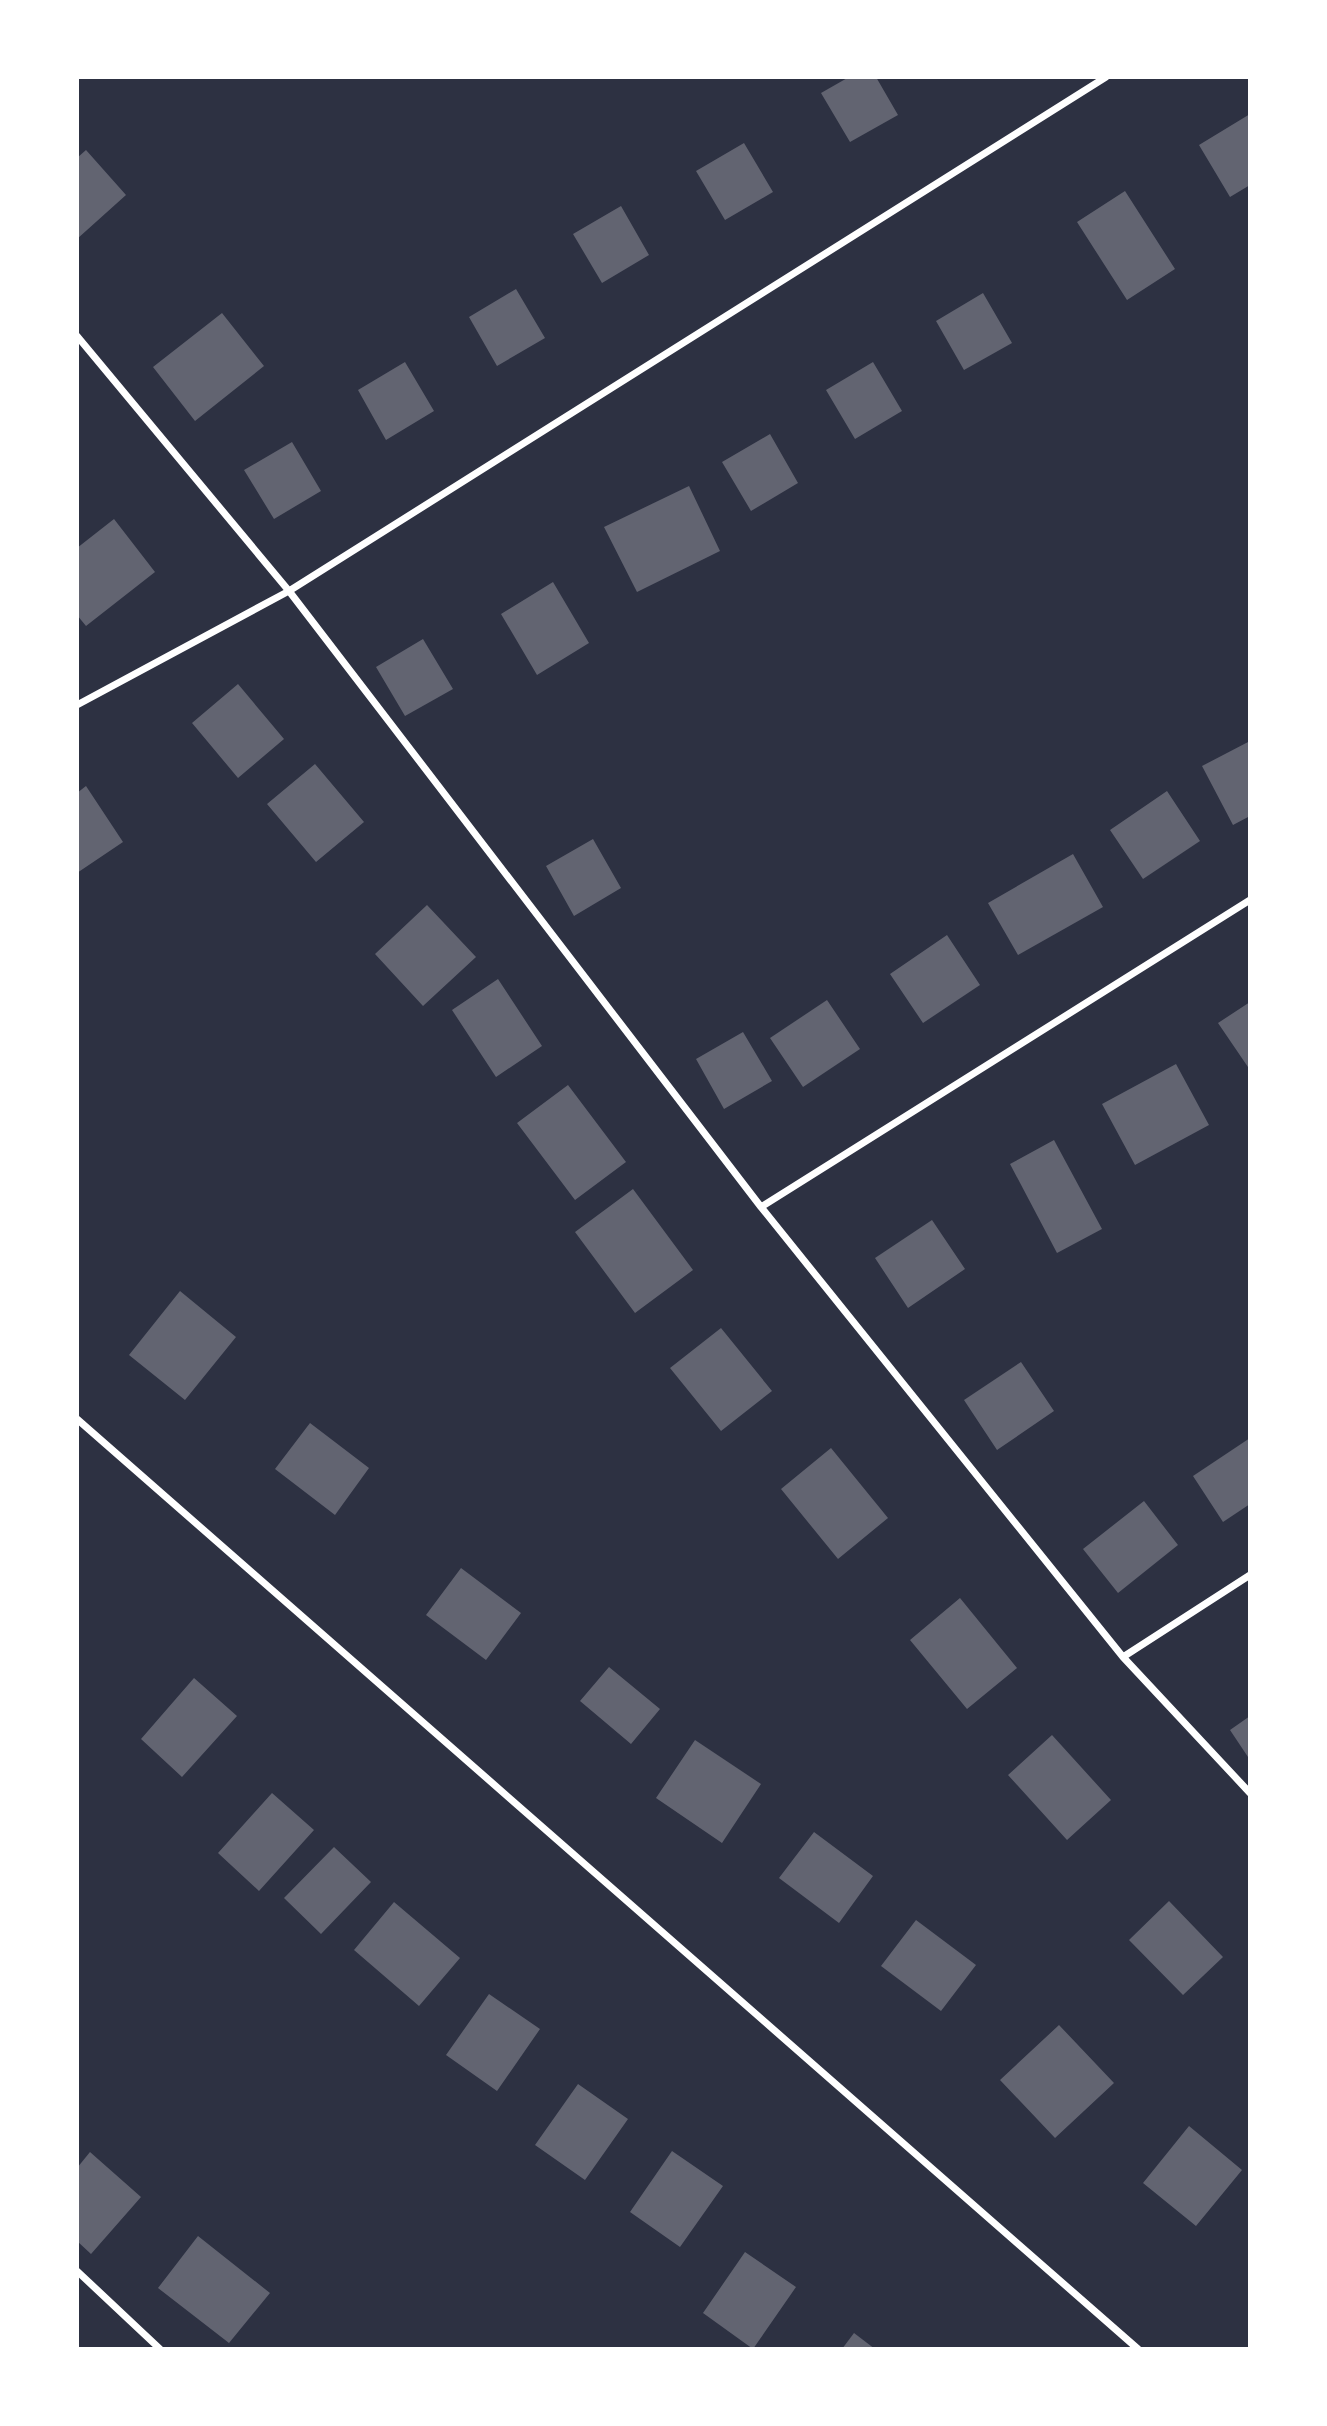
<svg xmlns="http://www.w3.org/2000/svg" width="1327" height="2426" font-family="'PT Sans Narrow',sans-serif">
	<rect width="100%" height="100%" fill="#2d3142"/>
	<path fill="#626471" d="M849 77H876L898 115 850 142 821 93Z
		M1250 114V185L1230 197 1199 145Z
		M744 143 773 192 725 220 696 171Z
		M86 150 126 195 77 239V158Z
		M1125 191 1175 269 1127 300 1077 222Z
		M621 206 649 255 602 283 573 234Z
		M516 289 545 338 497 366 469 317Z
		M983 293 1012 343 964 370 936 321Z
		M222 313 264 366 195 421 153 367Z
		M405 362 434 411 386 440 358 390Z
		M873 362 902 411 855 439 826 390Z
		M770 434 798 483 751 511 722 462Z
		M292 442 321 491 274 519 244 470Z
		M689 486 720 551 637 592 604 527Z
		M114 519 155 572 86 626 77 615V548Z
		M553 582 589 643 537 675 501 614Z
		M423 639 453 689 405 716 376 667Z
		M238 684 284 739 238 778 192 723Z
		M1250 741V816L1233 825 1202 766Z
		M315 764 364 822 316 862 267 804Z
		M86 786 123 842 77 873V793Z
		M1167 791 1200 841 1143 879 1110 830Z
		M593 839 621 888 574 916 546 866Z
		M1073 854 1103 907 1018 955 988 903Z
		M427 905 476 957 423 1006 375 954Z
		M947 935 980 985 923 1023 890 974Z
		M498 979 542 1046 496 1077 452 1010Z
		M827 1000 860 1049 803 1087 770 1038Z
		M1250 1002V1070L1218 1023Z
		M743 1032 772 1081 724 1109 696 1059Z
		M1176 1064 1209 1125 1135 1165 1102 1104Z
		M568 1085 626 1162 575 1200 517 1123Z
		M1054 1140 1102 1229 1057 1253 1010 1164Z
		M633 1189 693 1270 635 1313 575 1232Z
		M932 1220 965 1269 908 1308 875 1258Z
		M180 1291 236 1337 185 1400 129 1355Z
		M721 1328 772 1391 721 1431 670 1368Z
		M1021 1362 1054 1411 997 1450 964 1400Z
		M310 1423 369 1468 335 1515 275 1469Z
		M1250 1438V1504L1223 1522 1193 1476Z
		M831 1448 888 1518 838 1559 781 1489Z
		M1144 1501 1178 1545 1118 1593 1083 1549Z
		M461 1568 521 1613 486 1660 426 1615Z
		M960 1598 1017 1668 967 1709 910 1640Z
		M609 1667 660 1709 631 1744 580 1701Z
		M194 1678 237 1716 182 1777 141 1739Z
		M1250 1716V1760L1230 1730Z
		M1052 1735 1111 1800 1067 1840 1008 1775Z
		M695 1740 761 1784 722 1843 656 1798Z
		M272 1793 314 1830 259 1891 218 1853Z
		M814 1832 873 1876 839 1923 779 1878Z
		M334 1847 371 1882 321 1934 284 1898Z
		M1169 1901 1223 1957 1183 1995 1129 1940Z
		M394 1902 460 1958 419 2006 354 1950Z
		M916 1920 976 1965 941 2011 881 1966Z
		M489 1994 540 2029 497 2091 446 2055Z
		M1059 2025 1114 2083 1055 2138 1000 2080Z
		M578 2084 628 2119 585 2180 535 2145Z
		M1189 2126 1242 2170 1196 2226 1143 2183Z
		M672 2151 723 2186 680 2247 630 2212Z
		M90 2152 141 2197 91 2254 77 2241V2168Z
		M198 2236 270 2293 229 2343 158 2288Z
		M745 2252 796 2287 753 2349 703 2313Z
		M854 2333 875 2349H842Z"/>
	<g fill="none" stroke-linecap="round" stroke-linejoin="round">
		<path stroke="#fff" stroke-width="7" d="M77 336 289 591 761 1207 1123 1657 1250 1793
			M77 705 289 591 1106 77
			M761 1207 1250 900
			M77 1419 1138 2349
			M1123 1657 1250 1575
			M77 2271 160 2349"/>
	</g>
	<rect width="1327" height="2426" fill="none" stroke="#ffffff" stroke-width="158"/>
</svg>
